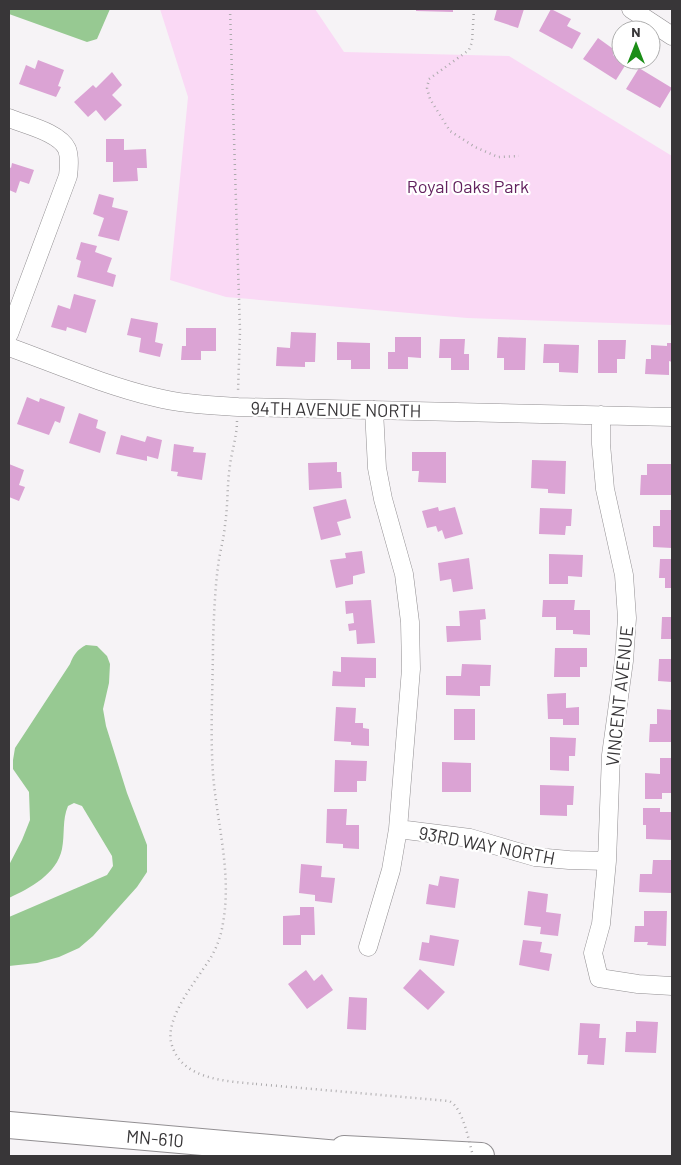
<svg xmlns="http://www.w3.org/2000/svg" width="681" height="1165" font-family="Barlow,sans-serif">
	<rect width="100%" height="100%" fill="#f6f3f6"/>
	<path fill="#fad9f5" d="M160 9H315L344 52 509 56 672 156V325L467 318 226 297 170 280 188 97Z"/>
	<path fill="#97c992" d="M9 9H110L97 39 87 42 9 14Z
		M86 645 97 646 107 656 110 664 109 683 103 709 106 726 127 793 147 845V872L137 887 93 936 79 948 59 957 37 963 9 966V917L107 875 113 866 112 856 82 806 74 803 68 806C62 820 65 834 62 849 57 874 30 888 9 898V865L22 840 30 820 29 792 13 769V760L15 748 70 664C74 654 77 650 86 645Z"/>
	<path fill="#dba3d4" d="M416 9H453V12L416 11Z
		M497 9H524L518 28 494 20Z
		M551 9 571 19 567 26 581 33 572 49 539 31Z
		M598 38 616 51 613 55 626 64 616 80 583 59Z
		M38 60 64 70 58 86 61 87 56 97 19 84 26 65 35 69Z
		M639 68 672 88 660 108 626 89Z
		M112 72 122 85 112 95 122 105 105 121 96 110 88 117 74 102 93 85 96 88Z
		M106 139H124V150L146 149 147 168H137L138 181 113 182V162H106Z
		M12 163 34 170 29 184 20 181 16 193 9 190V167L11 168Z
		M99 194 114 198 112 207 128 211 119 241 98 236 104 218 93 214Z
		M81 242 97 246 95 252 112 258 107 272 116 275 113 287 77 277 81 261 76 259Z
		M74 294 96 300 86 333 67 327 66 331 51 327 58 305 70 309Z
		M131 318 158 323 155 342 163 344 160 357 139 352 141 338 127 335Z
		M186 328H216V351H201V360H181L182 346H186Z
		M291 332 316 333 315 362H305V367L276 366 277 347 290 348Z
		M395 337H421V358L408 357V369H388V352H395Z
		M498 337 526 338 525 370H504V358H497Z
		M440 339H465L464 354H469V370H451V358H439Z
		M598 340H626L625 359H617V373H598Z
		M337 342 370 343V369H351V360H337Z
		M667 343H672V362L669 361V375L645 374 646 359H651V345L667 346Z
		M544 344 579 345 578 373 559 372V363H543Z
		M27 397 39 402 40 398 65 407 60 423 55 421 49 435 17 424Z
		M79 413 98 420 96 428 106 432 100 453 69 443Z
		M121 435 145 442 147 436 162 440 158 459 147 456V461L116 454Z
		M174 444 194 447 193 452 206 453 202 480 177 476 178 472 171 471Z
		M412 452H446V483L418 482 419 471H412Z
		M532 460 566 461 565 494 548 493V489L531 488Z
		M337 462V472H341L342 488 309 490 308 463Z
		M9 464 24 470 19 485 25 487 19 501 9 497Z
		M647 464H672V495H640L641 475H647Z
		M346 499 351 518 337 522 341 535 321 540 313 507Z
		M438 507 439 511 455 507 463 534 445 539 442 530 438 532 436 526 427 528 422 511Z
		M540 508 572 509 571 526H566L565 535 539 534Z
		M660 510H672V548L653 547V526H660Z
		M362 551 365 573 353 576V584L336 588 330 560 346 558 345 553Z
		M549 554 583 555 582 577 568 576V584H549Z
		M469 558 473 589 453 592 451 579 440 581 438 563Z
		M660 559H672V588H665V578H659Z
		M371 600 375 643 357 644 356 630 349 631 348 624 354 623 353 613 346 614 345 601Z
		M543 600H575L574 610H590V635L573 634V630H556V617H542Z
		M485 609 486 619 480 620 481 640 447 642 446 626H460L459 611Z
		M662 617H672V639H661Z
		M555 648H587V667H580V677H554Z
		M341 657 376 658V678H365V687L332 686 333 671 341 672Z
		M659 659H672V682L658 681Z
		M462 664 491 665 490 686H480V696L446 695V676H461Z
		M566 693V708L579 707V725H563V719H548L547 694Z
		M336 707 356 708 355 723H363V728L369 729V746L351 745V742L334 741Z
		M454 709H475V740H454Z
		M657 709 672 710V742H649L650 724H657Z
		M550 737 576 738 575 756H569V771L550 770Z
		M660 758H672V793H662V799H645V773L660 774Z
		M335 760 367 761 366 781H357V792H334Z
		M442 762 471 763V792H442Z
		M540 785 574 786 573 805H567V816L540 815Z
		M643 808H660V812H672V840L646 839V825H643Z
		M327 809H347L346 825H359V849L343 848V844L326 843Z
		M653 860H672V893L639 892 640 874H652Z
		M301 864 322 866 321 877 335 878 332 903 315 901V895L299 893Z
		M440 876 459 879 455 908 426 904 429 884 438 886Z
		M528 891 548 894 546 912 561 914 558 936 540 934 541 927 524 925Z
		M300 907H314L315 935H301V945H283V916L300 915Z
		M644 911H667L666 946 647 945 648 942H634L635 926H644Z
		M430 935 459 940 454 966 419 960 422 942 429 943Z
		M523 940 542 942 540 952 552 954 549 971 519 965Z
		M420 969 445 992 428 1010 403 988Z
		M306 970 314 981 322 974 333 990 307 1009 288 984Z
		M349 997 367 998 366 1030 347 1029Z
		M636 1021 658 1022 656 1053 625 1052 626 1032H636Z
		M580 1023 600 1024 599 1038H606L604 1065 587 1064 588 1055H578Z"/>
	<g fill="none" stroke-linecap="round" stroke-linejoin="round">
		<defs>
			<path id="minor" d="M631 9 672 36
				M9 118C25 125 59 132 67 149 70 157 69 168 68 176L9 334
				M9 347C56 364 104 385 154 397 181 404 209 405 238 407L672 417
				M601 415V444L605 489 624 575 627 618 624 661 611 755 607 861 601 924 593 953 599 978 638 984 672 986
				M398 829 470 838 535 857 569 860 607 861
				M368 947 391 870 398 829 411 669 410 622 404 574 383 499 377 468 374 410"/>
			<path id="highway" d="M9 1125 362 1156
				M344 1149 481 1156"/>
		</defs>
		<use href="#minor" stroke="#928f92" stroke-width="19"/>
		<use href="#highway" stroke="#928f92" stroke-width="28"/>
		<path stroke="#acaaac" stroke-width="2.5" stroke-dasharray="1 4" stroke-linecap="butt" d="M230 9 240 331 238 392
			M474 9 472 42 469 50 429 79 427 88 430 99 450 131 475 147 498 157 519 156
			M237 421C237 436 232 450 230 465 227 485 228 505 225 525 224 537 221 548 219 559 215 586 214 614 213 642 213 685 210 730 213 774 217 824 232 873 223 923 221 937 216 950 208 962 195 982 166 1017 171 1042 180 1080 226 1081 256 1084"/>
		<use href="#minor" stroke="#fff" stroke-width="18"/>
		<use href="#highway" stroke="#fff" stroke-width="26"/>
		<path stroke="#acaaac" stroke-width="2.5" stroke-dasharray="1 4" stroke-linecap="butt" d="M256 1084 449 1101C463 1107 469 1142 473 1156"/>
	</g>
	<g text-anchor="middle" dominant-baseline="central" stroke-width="4.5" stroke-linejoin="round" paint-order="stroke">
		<g font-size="18" fill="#63235f" stroke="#fff">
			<text x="468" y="186">Royal Oaks Park</text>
		</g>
		<g font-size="18" fill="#383638" stroke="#fff">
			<text transform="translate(336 409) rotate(1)">94TH AVENUE NORTH</text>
			<text transform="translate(619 696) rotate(-84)">VINCENT AVENUE</text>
			<text transform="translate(487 845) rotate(11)">93RD WAY NORTH</text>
			<text transform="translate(155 1138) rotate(5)">MN-610</text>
		</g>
	</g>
	<rect width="681" height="1165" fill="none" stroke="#383638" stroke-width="20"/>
	<g transform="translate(636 45)"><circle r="24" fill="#ffffff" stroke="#afafaf"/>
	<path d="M0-4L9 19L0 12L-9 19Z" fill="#1b8e17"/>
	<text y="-8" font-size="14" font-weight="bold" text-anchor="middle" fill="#383638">N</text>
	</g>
</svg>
